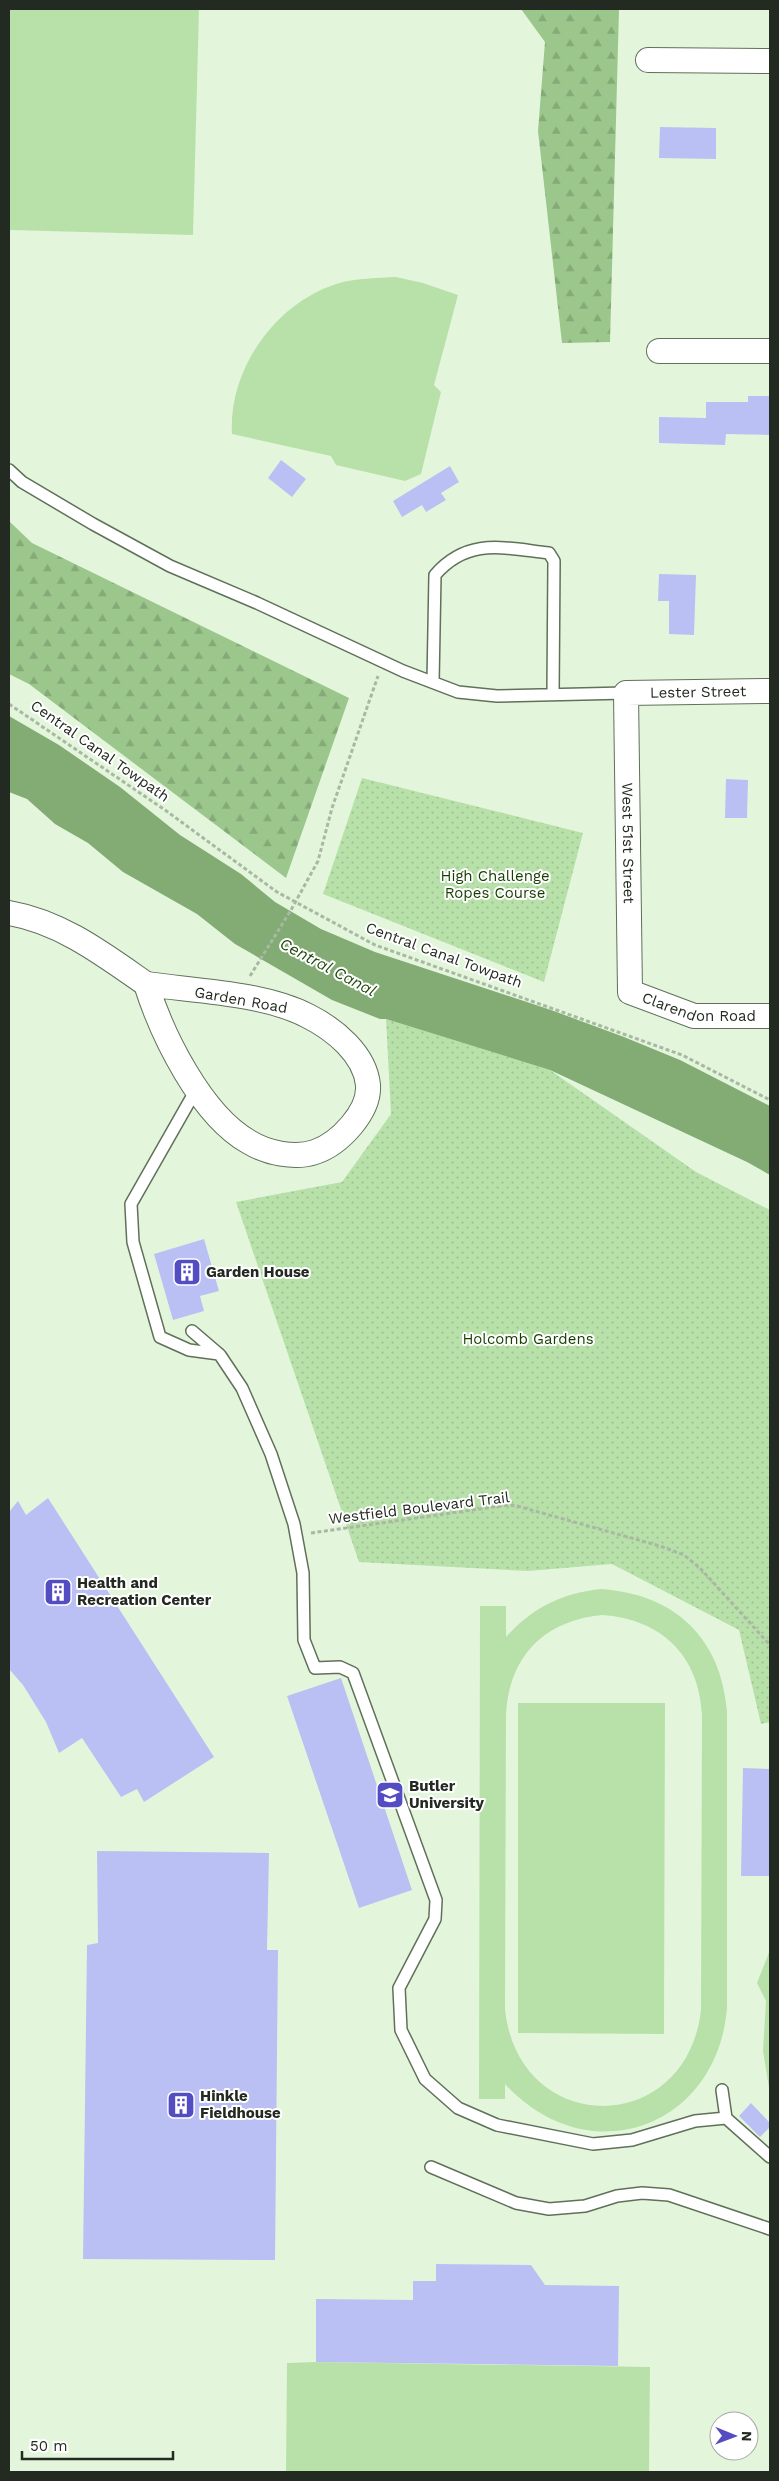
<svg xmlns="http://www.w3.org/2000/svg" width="779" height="2481" font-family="'Work Sans',sans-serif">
	<defs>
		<pattern id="grass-dots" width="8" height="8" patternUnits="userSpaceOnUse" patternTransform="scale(1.25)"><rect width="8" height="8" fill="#b8e1aa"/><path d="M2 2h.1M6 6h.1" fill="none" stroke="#9ec192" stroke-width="1.8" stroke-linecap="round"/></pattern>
		<pattern id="forest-firs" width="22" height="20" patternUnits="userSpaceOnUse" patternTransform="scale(1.25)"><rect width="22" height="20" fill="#9bc68c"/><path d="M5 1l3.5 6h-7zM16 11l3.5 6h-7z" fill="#85aa78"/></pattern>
	</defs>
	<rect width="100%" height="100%" fill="#e3f6dc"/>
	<path fill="url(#grass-dots)" d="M362 778 583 833 544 982 323 894Z
		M386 1019 550 1070 696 1172 770 1210V1722L761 1724 739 1630 612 1564 528 1571 359 1562 236 1202 342 1182 391 1114Z"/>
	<path fill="url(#forest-firs)" d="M521 9H619L610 342 562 343 538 131 545 42Z
		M9 521 32 543 349 698 286 878 29 684 9 674Z"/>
	<path fill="#b8e1aa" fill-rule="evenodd" d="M9 9H199L193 235 9 230Z
		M396 277 423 283 458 295 434 385 441 392 421 474 405 481 336 465 331 456 232 434C228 368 278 299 343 282 360 278 378 278 396 277Z
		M601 1589C675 1594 721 1638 727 1711V2008C717 2129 588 2174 505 2084V2099H479L480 1606H506V1637C533 1607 563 1593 601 1589ZM602 1615C661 1619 699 1655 702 1715L701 2010C686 2139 518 2137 505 2009L506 1715C509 1657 543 1621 602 1615Z
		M518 1703H665L664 2034 518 2033Z
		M770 1950V2094L763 2051 766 2001 757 1983Z
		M316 2362 650 2367 649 2472H286L287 2363Z"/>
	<path fill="#82ac73" d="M9 716 59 745 120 787 180 835 241 874 275 902 321 929 375 952 551 1010 624 1037 680 1060 770 1106V1175L747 1162 550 1070 386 1019H380L332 1000 235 944 197 914 123 872 88 843 55 824 27 799 9 792Z"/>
	<path fill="#bac0f4" d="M660 127 716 128V159L659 158Z
		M748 396H770V435L726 434 725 445 659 443V417L706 418V402H748Z
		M281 460 306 479 292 497 268 478Z
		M450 466 459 482 441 493 446 500 426 512 422 505 402 517 393 501Z
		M659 574 696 575 694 635 669 634V601H658Z
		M726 779 748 780 747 818H725Z
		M204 1239 219 1291 200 1296 204 1311 173 1320 154 1254Z
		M48 1498 214 1757 144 1802 137 1789 121 1797 82 1738 59 1753 46 1722 23 1685 9 1669V1512L18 1501 26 1515Z
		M341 1678 412 1890 359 1908 287 1696Z
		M743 1768 770 1769V1876H741Z
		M97 1851 269 1853 267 1950H278L275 2260 83 2259 87 1945 98 1943Z
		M751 2103 770 2123V2127L760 2137 739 2116Z
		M436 2264 531 2265 545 2285 619 2286 618 2366 316 2362V2299L413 2300V2281H436Z"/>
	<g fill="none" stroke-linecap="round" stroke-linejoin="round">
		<defs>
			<path id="service" d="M9 470 22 482 93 524 170 566 257 603 403 671 458 692 497 696 626 693
				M433 682 435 575C468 537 504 548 549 553L554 561 553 694
				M197 1088 131 1204 133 1242 160 1337 189 1350 219 1354
				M192 1331 220 1355 242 1388 271 1454 294 1524 303 1573 304 1640 315 1668 340 1667 353 1673 436 1900 435 1919 399 1988 401 2030 425 2079 458 2108 497 2125 593 2144 632 2140 695 2121 726 2118
				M722 2090 726 2118 770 2157
				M431 2167 516 2203 549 2209 585 2206 617 2196 642 2193 669 2195 770 2229"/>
			<g id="minor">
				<path d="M648 60 770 61"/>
				<path d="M659 351H770"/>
				<path id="s1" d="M770 691 626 693 630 992 694 1016H770"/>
				<path d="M9 913C61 922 103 954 146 984"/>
				<path d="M146 984C196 991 264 993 308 1016 334 1029 365 1054 368 1085 370 1112 339 1144 315 1152 295 1159 267 1153 249 1142 201 1115 162 1035 146 984Z"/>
			</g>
		</defs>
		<use href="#service" stroke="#60705a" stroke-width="14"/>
		<use href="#minor" stroke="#60705a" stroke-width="26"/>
		<path stroke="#a9b8a3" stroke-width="3" stroke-dasharray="4 2.5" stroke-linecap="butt" d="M9 704 165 810 277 892 375 945 682 1055 770 1100
			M250 976 291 910 318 861 332 808 378 676
			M311 1533 508 1505 517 1506 660 1546 684 1555 700 1568 770 1645"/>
		<use href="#service" stroke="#fff" stroke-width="11"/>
		<use href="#minor" stroke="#fff" stroke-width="24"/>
	</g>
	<defs>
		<symbol id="building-square" viewBox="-11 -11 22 22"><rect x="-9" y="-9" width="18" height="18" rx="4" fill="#534cc3" stroke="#fff"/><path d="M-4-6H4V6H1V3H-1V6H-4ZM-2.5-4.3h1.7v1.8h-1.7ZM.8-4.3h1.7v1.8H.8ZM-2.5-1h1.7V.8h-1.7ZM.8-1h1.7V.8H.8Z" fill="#fff"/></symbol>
		<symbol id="university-square" viewBox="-11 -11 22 22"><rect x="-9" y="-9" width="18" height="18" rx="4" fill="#534cc3" stroke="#fff"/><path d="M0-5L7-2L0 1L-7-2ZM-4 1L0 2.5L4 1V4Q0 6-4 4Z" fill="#fff"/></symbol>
	</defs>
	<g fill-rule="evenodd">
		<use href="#building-square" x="171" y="1256" width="32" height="32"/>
		<use href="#building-square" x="42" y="1576" width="32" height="32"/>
		<use href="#university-square" x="374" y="1779" width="32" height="32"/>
		<use href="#building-square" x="165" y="2089" width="32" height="32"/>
	</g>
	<g text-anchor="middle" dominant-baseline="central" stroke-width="4" stroke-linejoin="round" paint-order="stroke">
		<g font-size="15" fill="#232a21" stroke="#fff">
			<text transform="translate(698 692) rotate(-1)">Lester Street</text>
			<text transform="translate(100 751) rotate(35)">Central Canal Towpath</text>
			<text stroke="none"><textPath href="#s1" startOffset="294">West 51st Street</textPath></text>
			<text transform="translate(444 955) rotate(20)">Central Canal Towpath</text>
			<text transform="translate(241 1000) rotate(10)">Garden Road</text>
			<text stroke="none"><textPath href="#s1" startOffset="515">Clarendon Road</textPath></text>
			<text transform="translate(419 1508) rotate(-7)">Westfield Boulevard Trail</text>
		</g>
		<g font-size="15" fill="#163e01" stroke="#fff">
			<text x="495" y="876">High Challenge<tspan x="495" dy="17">Ropes Course</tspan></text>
			<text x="528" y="1339">Holcomb Gardens</text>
		</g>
		<g font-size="15" font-weight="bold" fill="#232a21" stroke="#fff" text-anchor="start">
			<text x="206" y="1272">Garden House</text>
			<text x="77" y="1583">Health and<tspan x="77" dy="17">Recreation Center</tspan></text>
			<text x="409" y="1786">Butler<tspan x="409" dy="17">University</tspan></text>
			<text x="200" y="2096">Hinkle<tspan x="200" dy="17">Fieldhouse</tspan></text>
		</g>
		<g font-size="16" font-style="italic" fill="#21490e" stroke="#fff">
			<text transform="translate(328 967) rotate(28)">Central Canal</text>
		</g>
	</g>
	<rect width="779" height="2481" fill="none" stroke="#232a21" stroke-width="20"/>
	<g transform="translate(734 2436) rotate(91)"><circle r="24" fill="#ffffff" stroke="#a7aaa6"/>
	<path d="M0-4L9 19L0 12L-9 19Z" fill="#534cc3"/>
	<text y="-8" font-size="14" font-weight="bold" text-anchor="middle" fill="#232a21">N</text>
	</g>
	<path d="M22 2451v8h151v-8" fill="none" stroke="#232a21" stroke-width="2.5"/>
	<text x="30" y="2451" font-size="15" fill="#232a21" stroke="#ffffff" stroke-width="4" paint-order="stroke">50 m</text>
</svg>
